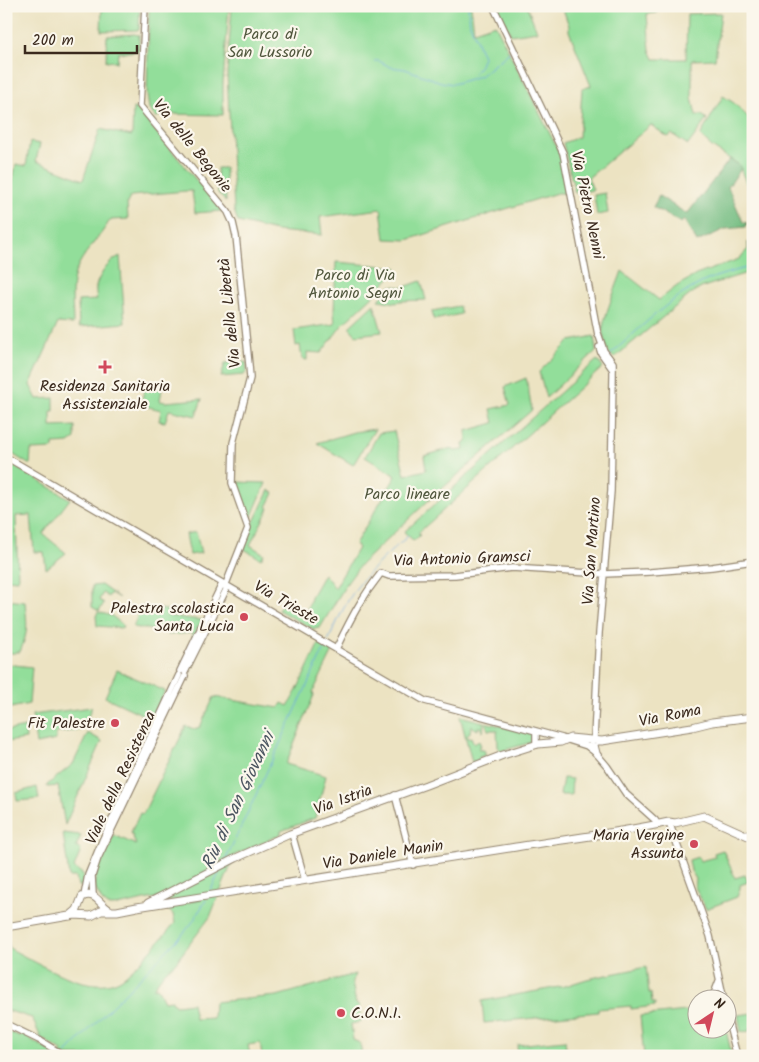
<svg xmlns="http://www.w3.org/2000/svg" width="759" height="1062" font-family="Kalam,sans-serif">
	<rect width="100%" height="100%" fill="#fbf7ec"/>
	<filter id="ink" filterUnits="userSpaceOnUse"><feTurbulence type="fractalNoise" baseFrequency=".02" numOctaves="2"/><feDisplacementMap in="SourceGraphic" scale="10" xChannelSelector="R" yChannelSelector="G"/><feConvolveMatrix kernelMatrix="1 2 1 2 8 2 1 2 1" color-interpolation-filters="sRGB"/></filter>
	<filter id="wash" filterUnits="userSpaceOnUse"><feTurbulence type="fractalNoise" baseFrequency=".0096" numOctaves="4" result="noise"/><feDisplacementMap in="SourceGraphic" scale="20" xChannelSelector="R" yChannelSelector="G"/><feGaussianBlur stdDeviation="1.12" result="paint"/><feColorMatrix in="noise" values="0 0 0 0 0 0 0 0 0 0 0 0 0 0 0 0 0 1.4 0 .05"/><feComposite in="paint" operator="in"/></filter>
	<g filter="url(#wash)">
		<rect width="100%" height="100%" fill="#ece3c2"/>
		<path fill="#92de9a" stroke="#66845c" d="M102 6H140L139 30 101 31Z
			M149 6H229L223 83V115L162 114 156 118 149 109 147 95Z
			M232 6H471L474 31 495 24 556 146 561 158 569 193H557L407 240 385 239 381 209 320 217 322 235 276 231 238 222 234 210 227 73Z
			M497 6H527L537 31 511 35Z
			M562 6H657V13L647 14 650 50 654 59H686L687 14 721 13 715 59 692 60V98L696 115H702L707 119 688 145 672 134 668 137 651 125 588 178 593 190 575 193 563 143 579 137 582 89 591 86 569 31V26Z
			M134 34 139 35V51L118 53 117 62 106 61 107 36Z
			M723 96 734 103 753 122V212L752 198 739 165 712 147 700 136Z
			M133 108 137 109 222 211 195 213 192 191H186L131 196 127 203 128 219 110 220C100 238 82 253 75 273 70 288 73 308 73 324L58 323 30 385 37 399 54 398V411H51V427L75 426V439L69 443 53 444V449L31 450 30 465 6 450V185H12L16 164 26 166 30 142 40 144 36 161 83 180 100 129 132 136Z
			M217 168H225L226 202 218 193Z
			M605 193 608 213 597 215 594 195Z
			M748 242 749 249 753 251V271L703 287 692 293 614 358 606 350C607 342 601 336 603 327 606 311 616 288 622 271L659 300 677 286 696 275 739 259 748 249Z
			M120 256 125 323 79 327 78 301 97 300C96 295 95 288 97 283 101 273 109 261 120 256Z
			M336 262 396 267 397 269 374 295 343 324 321 353 307 352V360L302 359 300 345 296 346 294 330 335 324 334 312Z
			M421 281 426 300 399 301 397 303 379 300 391 286 404 287Z
			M374 304 382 332 356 335 349 327Z
			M459 306 461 314 434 320 432 311Z
			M594 336 596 351 546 398 539 372 570 341Z
			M597 360 603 367 602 368 418 533 420 535 414 541 404 532Z
			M246 362 247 371 244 375 221 377 225 363Z
			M526 378 532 410 428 501 361 564 347 583 320 628 313 629 278 610 283 603 305 616 312 595 324 574 335 588 358 548 355 544 396 476 365 457 379 433 394 431 405 475 426 470 424 456 452 448 454 451 464 450 463 443 467 441 466 431 494 423 491 409 510 405 505 387Z
			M162 388 160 401 166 402 202 399 196 416 169 410 165 422 159 421 161 410 141 405 144 390Z
			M375 429 353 465 317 443 354 432Z
			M6 461 70 499 43 534 66 553 46 569 44 552H34L31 515 16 516 18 580 6 579Z
			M236 482 266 483 251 518 237 487Z
			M269 490 274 493 267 507 269 508 250 545 264 554 261 559 244 549 249 532Z
			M196 532 201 553 190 555 186 534Z
			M101 585 119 598 111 593 108 597 103 593 99 600 104 603 99 611 92 607V586Z
			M6 600 25 602C27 625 29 630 20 652H16L15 653H6Z
			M142 606 167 610V616L202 620 193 637 192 633 168 635V632L133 627Z
			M98 612 112 616 123 625 122 628 97 626 96 616Z
			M319 643 333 651 313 692 314 695 286 764 326 776 315 818 281 831V834L235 855 210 917 176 962 164 973 153 988 157 987 164 1001 172 1000 173 1003 176 1005 192 1003 195 1019 213 1018 214 1002 277 996 355 974 352 982 356 1004H359L361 1022 351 1024 353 1040 360 1043 362 1056H262L260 1043 248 1045 250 1056H59L62 1051 41 1038 32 1018 6 1010V931L9 948C38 963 96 1001 125 976 143 961 159 941 175 923L173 914 165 907 201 900 163 901V898C144 897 127 907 108 906L102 901 94 886 98 866 114 835 136 845 131 832 140 813 143 814 186 726 194 729 200 727 214 697 279 708 282 703 288 706 297 690Z
			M6 664 32 667 29 704 6 709Z
			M117 670 165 691 152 719 105 697Z
			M92 707 82 730 56 733V740L36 744 32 715Z
			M460 716 484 722 483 732 482 731 481 727H478V730L471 726 470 732 467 736 468 738 471 737 474 744 479 741 481 746H479V750H484L486 755 479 757V760L472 762Z
			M485 722 533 734 534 740 529 743 501 751 498 747 497 730H488Z
			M25 727 26 739 6 742V731Z
			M88 733 102 741 65 825 58 786 47 787V785L73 764Z
			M563 778 572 779 571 795H560Z
			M37 787 39 799 17 801 16 793Z
			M63 833 81 835 76 847 81 850 74 868 83 874V886H78L76 877H69Z
			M723 850 735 878 745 875 748 882 740 885V889L737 897 706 909 695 887 696 879 691 871 689 860 698 857 700 861 715 857 714 853Z
			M646 967 649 993H651L652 1003H655V1006L631 1009V1006L598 1009V1012L484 1023 482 1001 565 986 587 979Z
			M696 1010V1030H726L732 1056H644L640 1016Z
			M753 1013V1027L750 1028V1031L741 1032 738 1015Z
			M6 1031 20 1036 22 1034 58 1056H6Z
			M565 1040 567 1056H518L517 1045Z"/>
		<path fill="#75bd82" stroke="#587450" d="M730 159 739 165 741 169 728 187 743 222 747 223 746 227 725 229 697 242 684 220 681 223 653 207 659 196 687 214Z"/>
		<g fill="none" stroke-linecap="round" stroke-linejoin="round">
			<path stroke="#6da9de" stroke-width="1" d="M468 6 470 24 483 57 480 65 473 75
				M374 61H379L390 67 405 69 441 82 453 84 480 76 511 51
				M609 356C638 330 666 301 701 283 717 275 736 271 753 266
				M328 641C335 627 341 612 349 599 364 574 387 555 408 536
				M225 861 326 645
				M210 892 221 869
				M65 1054 181 936 192 923 206 900"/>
		</g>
	</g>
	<g filter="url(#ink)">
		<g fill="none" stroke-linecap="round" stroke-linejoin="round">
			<defs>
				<path id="minor" d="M145 6 140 106 228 212 233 223 236 236 249 365 250 378 233 443 232 483 248 528 226 584V590L185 672
					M493 6 563 153 598 335
					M599 347 601 353 613 370
					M6 457 425 701 562 738 587 746 596 753 607 766 626 794 655 820 658 825
					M336 649C350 620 361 598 381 573L389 576 455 575 512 568 604 574 650 572 712 567 753 561
					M180 671 221 586 226 584
					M536 731V745
					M591 742 593 741 594 738 599 633 611 491 613 376V363L604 351 598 333
					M395 795 413 865
					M669 822 710 936 724 1000
					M292 834 305 880
					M93 895 92 876 98 858 185 676
					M84 896 88 875 102 841 179 675
					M708 1000 714 994 719 981
					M726 1014 737 1056
					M6 1024 39 1040 65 1056"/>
				<path id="major" d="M593 741 596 753
					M148 903 236 858 290 834 426 785 503 755 538 744 561 742 570 738 602 741 692 727 712 722 753 717
					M70 916 77 910 82 897C96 890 99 905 110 910
					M6 927 75 915 91 916 101 911H117L137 907C263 888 389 868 516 847 567 839 619 833 669 822L675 823 704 816 748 836 753 835"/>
			</defs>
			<use href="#minor" stroke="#948670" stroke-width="8"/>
			<use href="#major" stroke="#948670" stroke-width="9"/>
			<use href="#minor" stroke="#fff" stroke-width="5.5"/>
			<use href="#major" stroke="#fff" stroke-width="7"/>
		</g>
	</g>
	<g fill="#d1495b" stroke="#fbf7ec" stroke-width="2">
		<path d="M102.5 359.5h5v5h5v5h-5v5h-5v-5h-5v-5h5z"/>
		<circle cx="244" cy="617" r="5"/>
		<circle cx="115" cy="723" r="5"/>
		<circle cx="694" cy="844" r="5"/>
		<circle cx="341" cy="1013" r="5"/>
	</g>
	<g text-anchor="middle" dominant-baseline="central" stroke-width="4.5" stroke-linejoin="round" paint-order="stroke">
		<g font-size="16" fill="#51573d" stroke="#fbf7ec">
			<text x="270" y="34">Parco di<tspan x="270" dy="18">San Lussorio</tspan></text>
			<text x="355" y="275">Parco di Via<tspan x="355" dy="18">Antonio Segni</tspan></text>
			<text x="407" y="494">Parco lineare</text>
		</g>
		<g font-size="16" fill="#3b2a1e" stroke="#fbf7ec">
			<text transform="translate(192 146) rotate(51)">Via delle Begonie</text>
			<text transform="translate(587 205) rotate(78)">Via Pietro Nenni</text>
			<text transform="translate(230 313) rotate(-96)">Via della Libertà</text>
			<text transform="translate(592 551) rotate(-86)">Via San Martino</text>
			<text transform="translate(462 559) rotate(-2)">Via Antonio Gramsci</text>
			<text transform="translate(286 603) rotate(30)">Via Trieste</text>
			<text transform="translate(670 716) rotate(-11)">Via Roma</text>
			<text transform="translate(121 778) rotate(-65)">Viale della Resistenza</text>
			<text transform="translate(343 800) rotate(-20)">Via Istria</text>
			<text transform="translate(383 855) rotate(-9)">Via Daniele Manin</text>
		</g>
		<g font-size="16" fill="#3b2a1e" stroke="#fbf7ec" text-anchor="end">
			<text x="105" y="386" text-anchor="middle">Residenza Sanitaria<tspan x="105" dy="18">Assistenziale</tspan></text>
			<text x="234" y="608">Palestra scolastica<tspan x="234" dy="18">Santa Lucia</tspan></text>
			<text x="105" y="723">Fit Palestre</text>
			<text x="684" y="835">Maria Vergine<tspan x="684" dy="18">Assunta</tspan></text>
			<text x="351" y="1013" text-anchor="start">C.O.N.I.</text>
		</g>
		<g font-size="18" font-style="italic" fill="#4c5661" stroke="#fbf7ec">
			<text transform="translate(239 801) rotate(-65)">Riu di San Giovanni</text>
		</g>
	</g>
	<rect width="759" height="1062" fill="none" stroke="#fbf7ec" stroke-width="25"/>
	<g transform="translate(712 1014) rotate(35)"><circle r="24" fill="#fbf7ec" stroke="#aea59a"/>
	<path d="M0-4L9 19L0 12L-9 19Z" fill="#d1495b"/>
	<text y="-8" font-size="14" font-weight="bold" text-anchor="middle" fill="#3b2a1e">N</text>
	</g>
	<path d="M25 45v8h112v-8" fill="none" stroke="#3b2a1e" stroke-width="2.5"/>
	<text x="32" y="45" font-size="15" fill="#3b2a1e" stroke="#fbf7ec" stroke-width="4" paint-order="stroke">200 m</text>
</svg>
